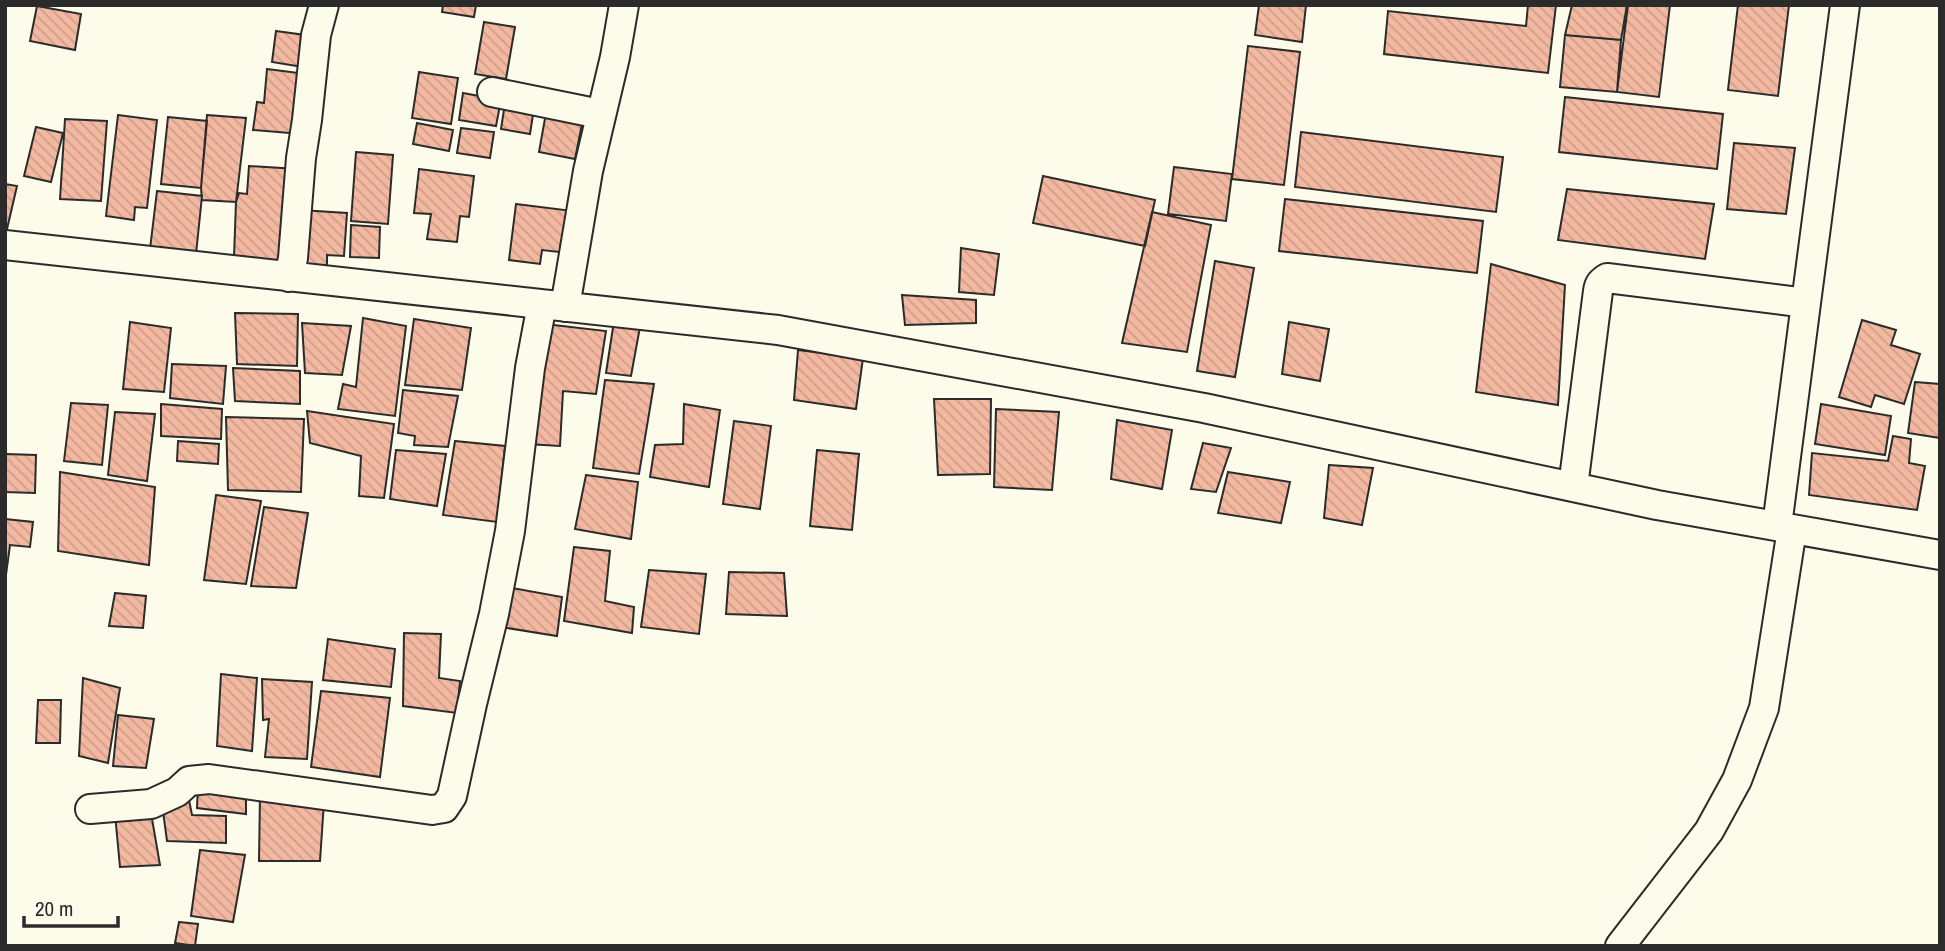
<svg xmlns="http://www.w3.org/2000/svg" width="1945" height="951" font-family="'Archivo Narrow',sans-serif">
	<defs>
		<pattern id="building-back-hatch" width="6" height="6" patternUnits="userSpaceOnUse" patternTransform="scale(1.75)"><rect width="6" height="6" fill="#f2b8a0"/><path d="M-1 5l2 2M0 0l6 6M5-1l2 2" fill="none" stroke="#d09e8a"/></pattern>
	</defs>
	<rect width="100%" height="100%" fill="#fdfbea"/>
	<path fill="url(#building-back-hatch)" stroke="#2b2b2b" stroke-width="2" d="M443 5H476L474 17 442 12Z
		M1259 5H1306L1302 42 1255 35Z
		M1528 5H1556L1548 73 1384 54 1388 11 1526 26Z
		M1572 5H1627L1621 40 1565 35Z
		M1628 5H1670L1659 97 1617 92Z
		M1738 5H1789L1778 96 1728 90Z
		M37 6 81 14 75 50 30 41Z
		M484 22 515 27 506 79 475 74Z
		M276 31 305 35 309 68 272 62Z
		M1565 35 1621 40 1617 92 1560 87Z
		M1248 46 1300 52 1284 185 1232 179Z
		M267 69 307 74 301 134 253 130 257 102 264 103Z
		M419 72 458 78 451 124 412 118Z
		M463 93 501 100 496 126 459 120Z
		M1565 97 1723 114 1717 169 1559 152Z
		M505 103 534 108 530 134 501 129Z
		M546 113 583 119 575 159 539 152Z
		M118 115 157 120 147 208 135 207 134 220 106 216Z
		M207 115 246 118 236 202 202 200 201 188Z
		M168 117 207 121 201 188 161 184Z
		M65 119 107 121 101 201 60 199Z
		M417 123 453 130 449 151 413 144Z
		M36 127 63 133 51 182 24 176Z
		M461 128 494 132 490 158 457 153Z
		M1301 132 1503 157 1496 212 1295 187Z
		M1734 143 1795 148 1786 214 1727 209Z
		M356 152 393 155 388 224 351 221Z
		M249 166 297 169 290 262 234 257 236 202 239 193 247 194Z
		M1174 167 1232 174 1226 221 1168 214Z
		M419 169 474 176 469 217 460 216 457 242 427 239 431 214 414 213Z
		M1043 176 1155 200 1145 246 1033 223Z
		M5 184 17 186 7 229 5 228Z
		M1567 189 1714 204 1705 259 1558 240Z
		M157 191 202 196 196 254 150 249Z
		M1285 199 1483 221 1477 273 1279 251Z
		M516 204 573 211 568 253 542 250 540 264 509 260Z
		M300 210 347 213 344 256 327 255V266L306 264Z
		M1152 212 1211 225 1187 352 1122 343Z
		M351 225 380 227 379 258 350 257Z
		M961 248 999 254 994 295 959 292Z
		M1215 261 1254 268 1235 377 1197 371Z
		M1491 264 1565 285 1558 405 1476 392Z
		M902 295 976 300V323L905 325Z
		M235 313 298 314 297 366 237 364Z
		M363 318 406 326 395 416 338 409 343 384 356 387Z
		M414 319 471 328 462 390 405 385Z
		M1862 320 1896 330 1891 345 1920 354 1904 404 1875 395 1871 407 1839 397Z
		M614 321 640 327 631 376 606 373Z
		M130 322 171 328 164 392 123 389Z
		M1289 322 1329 329 1320 381 1282 374Z
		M302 323 351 326 342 375 305 373Z
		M545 324 606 331 596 394 563 391 560 446 527 444Z
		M798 350 863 358 856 409 794 400Z
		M172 364 226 366 223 404 170 398Z
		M233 368 300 371V404L235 401Z
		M605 380 654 384 639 474 593 468Z
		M1915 382 1940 384V438L1908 433Z
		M403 390 458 396 448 447 414 445 415 436 398 433Z
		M934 399H991L990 474 938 475Z
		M71 403 108 405 102 465 64 461Z
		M161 404 222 409 221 439 161 436Z
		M684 404 720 410 709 487 650 477 655 445 683 444Z
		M1821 404 1891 416 1885 455 1815 444Z
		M996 409 1059 412 1052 490 994 487Z
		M307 411 394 424 384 498 359 496 361 456 310 443Z
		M115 412 155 414 147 481 108 475Z
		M226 417 304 419 301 492 228 490Z
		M1117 420 1172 430 1162 489 1111 479Z
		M734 421 771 426 760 509 723 504Z
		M1893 436 1911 439 1909 463 1925 466 1917 510 1809 495 1812 453 1888 461Z
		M178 441 219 444 218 464 177 461Z
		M455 441 505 446 497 522 443 515Z
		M1203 443 1231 448 1216 492 1191 489Z
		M396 450 446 454 437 506 390 499Z
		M817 450 859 454 852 530 810 526Z
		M6 454 36 455 35 493 5 492Z
		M1329 465 1373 468 1362 525 1324 518Z
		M60 472 155 487 149 565 58 551Z
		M1228 472 1290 482 1281 523 1218 513Z
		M586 475 638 482 631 539 575 529Z
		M216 495 261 501 246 584 204 580Z
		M264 507 308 513 296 588 251 586Z
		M5 519 33 522 30 547 10 545 5 582Z
		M574 547 610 551 605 601 634 607 632 633 564 621Z
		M649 570 706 574 699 634 641 627Z
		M729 572 784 573 787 616 726 614Z
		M506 587 562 597 557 636 501 627Z
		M115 593 146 596 143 628 109 626Z
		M404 633 441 634 439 678 460 681 457 713 403 706Z
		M328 639 395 649 391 687 323 680Z
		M221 674 257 678 252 751 217 746Z
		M83 678 120 688 108 763 79 756Z
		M262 679 312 682 307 759 265 757 269 719 263 720Z
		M321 691 390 698 380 777 311 767Z
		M38 700H61L60 743H36Z
		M118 715 154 719 146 768 113 766Z
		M198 786 246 791V814L197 808Z
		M188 795 192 815 226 816V843L167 841 162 804Z
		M260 795 324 802 320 861H259Z
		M151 813 160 865 120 867 115 814Z
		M200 850 245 855 233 922 191 916Z
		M179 922 198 924 195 946 175 943Z"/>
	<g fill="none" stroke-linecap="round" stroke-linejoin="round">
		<defs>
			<path id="street" d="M492 92 600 114
				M5 245 778 330 1204 408 1657 505 1940 555
				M289 277 293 258 301 158 307 120 316 35 324 5
				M1806 303 1845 5
				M565 307 588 171 615 57 624 5
				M1573 487 1598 291C1599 284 1601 282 1607 278L1806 303 1777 526
				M90 809 151 804 177 792 189 781 209 779 432 810 444 808 452 796 472 704 494 614 510 531 530 368 542 304
				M1620 946 1709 831 1737 780 1764 708 1792 529"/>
		</defs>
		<use href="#street" stroke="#2b2b2b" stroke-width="32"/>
		<use href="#street" stroke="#fdfbea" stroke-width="28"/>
	</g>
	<rect width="1945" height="951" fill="none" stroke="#2b2b2b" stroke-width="14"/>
	<path d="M24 916v10h94v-10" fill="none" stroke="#2b2b2b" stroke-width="3.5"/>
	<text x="35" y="916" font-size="21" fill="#2b2b2b" stroke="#fdfbea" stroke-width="5" paint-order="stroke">20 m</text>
</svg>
